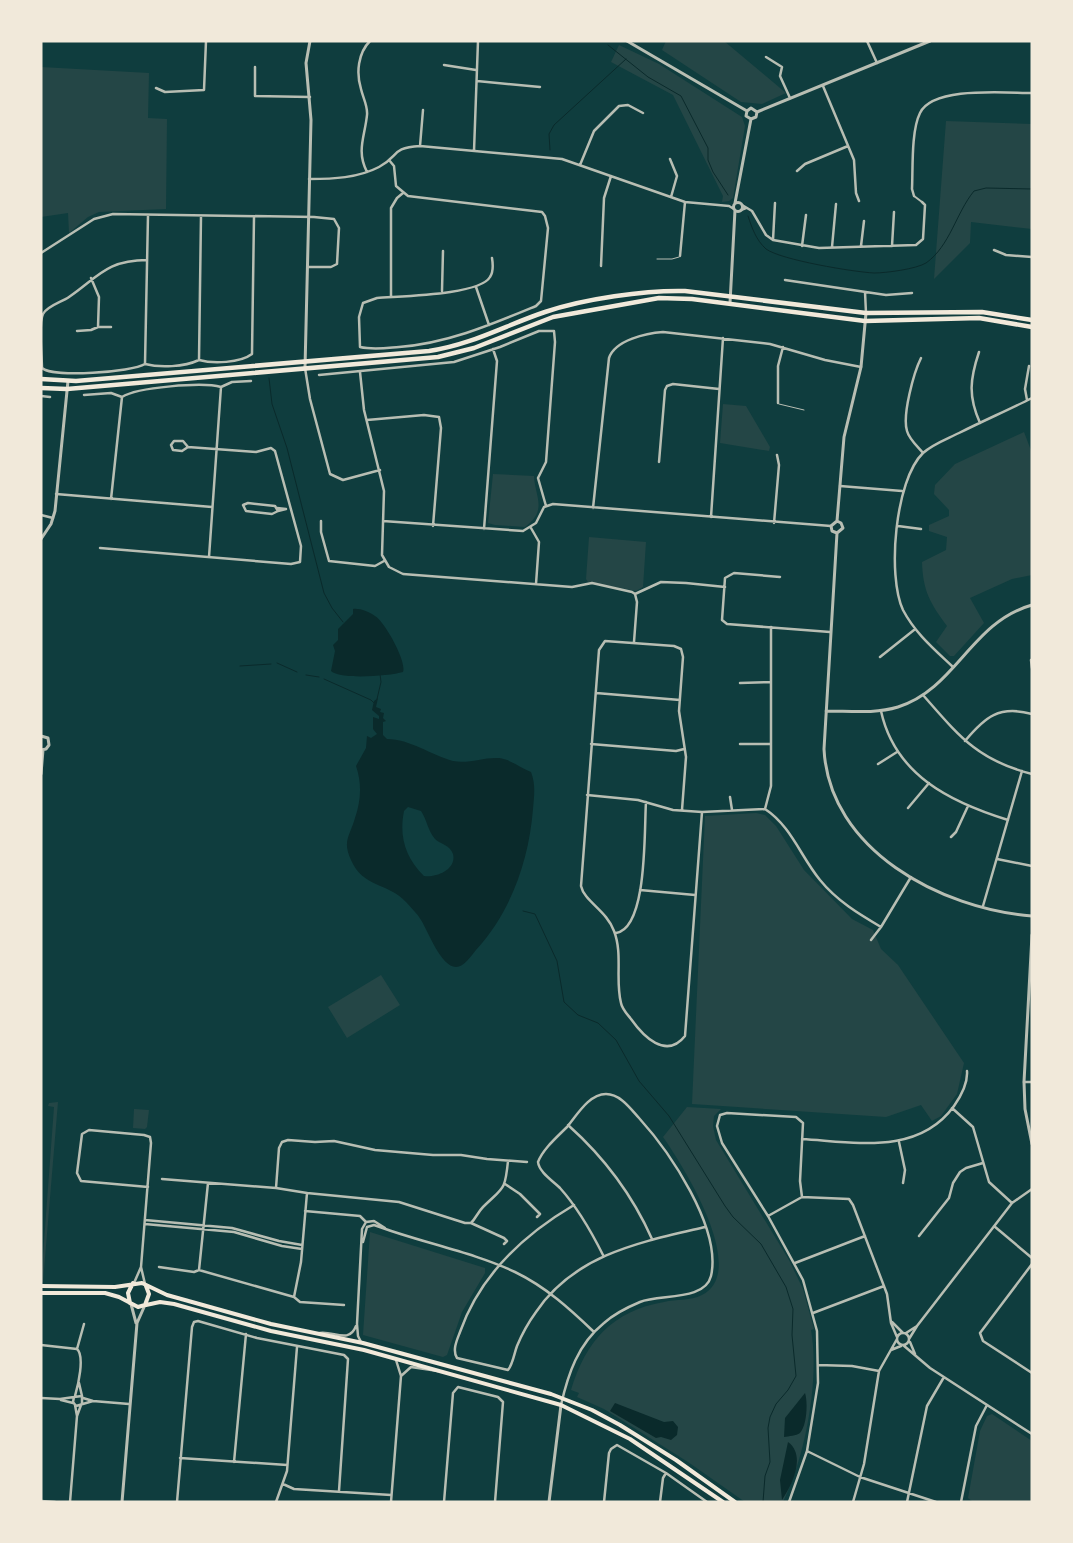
<svg xmlns="http://www.w3.org/2000/svg" width="1073" height="1543" font-family="'Space Grotesk',sans-serif">
	<rect width="100%" height="100%" fill="#0f3d3e"/>
	<path fill="#244646" d="M666 41H724L786 93 762 104 741 102 662 50Z
		M619 45 659 64 742 117 745 126 733 198 729 201 722 202 723 196 673 95 611 62Z
		M41 67 149 73 148 118 167 119 166 209 99 212 88 217 69 233 68 213 41 217Z
		M946 121 1032 124V229L971 222 970 243 934 279Z
		M723 404 746 406 770 447 769 451 720 443Z
		M1024 432 1032 453V575L1012 579 970 598 984 623 954 656H950L936 642 947 626C930 603 923 591 922 562L946 550 947 537 929 531V525L949 516V510L934 494 935 485 955 464Z
		M493 474 534 476C535 497 548 510 525 527L495 525 488 523Z
		M589 537 646 542 643 587 636 591 588 582 586 579Z
		M756 813 765 815 776 826 804 870 852 919 873 930 881 949 898 965 964 1063 957 1094 941 1116 932 1121 921 1105 886 1117 692 1104 705 816Z
		M381 975 400 1005 347 1038 328 1007Z
		M58 1102 43 1282H41L54 1107 48 1106 49 1103Z
		M687 1107 721 1109 714 1116 713 1126 716 1140 789 1260 803 1289 814 1329 811 1330C820 1379 805 1458 783 1502H745L688 1462 604 1409 577 1397 579 1393 571 1390C586 1341 612 1311 664 1302 676 1299 690 1301 702 1295 750 1271 682 1164 663 1137Z
		M134 1109 149 1110 147 1127 145 1129 133 1128Z
		M370 1232 485 1268V1273L462 1312 447 1355 443 1357 363 1335Z
		M992 1414 1032 1441V1502H973L968 1498 980 1431 987 1416Z"/>
	<path fill="#0a2a2b" fill-rule="evenodd" d="M353 609C360 608 369 612 375 616 385 622 407 662 403 672 389 676 341 680 331 671L335 651 333 645 338 640V629L353 614Z
		M378 698 376 707 381 709 380 712 384 713 383 718 386 721 383 722V735L387 739C410 739 431 755 453 761 469 764 483 757 499 758 510 759 520 768 531 772 536 785 534 796 533 809 529 860 511 912 476 950 471 956 464 967 456 967 441 967 428 931 421 920 417 913 411 908 406 902 387 882 363 888 351 860 342 841 350 836 355 818 361 800 362 784 356 766L366 748 367 736 371 738 377 734 373 729V717L379 719V716L372 710 374 701ZM408 807 421 811C427 820 428 831 435 839 440 844 450 845 453 854 457 870 435 878 424 876 405 857 399 836 404 811Z
		M805 1393C808 1402 807 1425 800 1433 796 1436 789 1436 784 1437L785 1418Z
		M615 1403 664 1422 673 1421 678 1427 677 1435 671 1440 661 1437 656 1438 610 1411Z
		M788 1442C806 1455 793 1484 782 1500L780 1480Z"/>
	<g fill="none" stroke-linecap="round" stroke-linejoin="round">
		<path stroke="#0a2a2b" stroke-width="1" d="M608 45 648 77 681 96 708 148V160L713 172 728 195
			M550 150 549 134 554 125 626 59
			M748 216C752 228 756 240 766 249 781 260 854 272 874 273 886 273 916 269 926 263 950 246 956 213 974 191L986 188 1032 189
			M269 378 272 404 287 448 324 593 332 608 343 622
			M277 663 297 672
			M240 666 271 664
			M306 675 319 677
			M324 679 371 700 375 704
			M377 699 381 682 380 674
			M523 911 535 914 557 961 564 1002 578 1015 598 1023 616 1040 639 1081 669 1116 725 1206 733 1217 761 1244 786 1287 793 1309 792 1335 796 1376 788 1390 776 1404 770 1417 768 1428 770 1462 765 1476 763 1502"/>
		<path stroke="#b8beb3" stroke-width="1" d="M657 259H672L679 257
			M779 404 804 410"/>
		<path stroke="#b8beb3" stroke-width="2" d="M914 196 922 202"/>
		<path stroke="#b8beb3" stroke-width="2.5" d="M867 41 877 63
			M766 57 782 67 780 76 790 98
			M444 65 476 70
			M255 67V96L310 97
			M477 81 540 87
			M823 86 854 160 856 193 859 201
			M156 88 165 92 204 90 206 41
			M420 146 423 110
			M474 151 478 41
			M670 159 677 176 671 197
			M389 160 394 166 396 186 408 196 542 212 545 216 548 228 541 301 536 306C490 325 448 343 399 347 386 348 373 350 360 347L359 317 363 303 377 298C399 296 480 295 490 277 494 271 493 264 492 258
			M580 165 594 131 619 106 628 105 643 113
			M797 171 805 164 848 146
			M367 172C356 151 365 136 367 115 368 106 363 98 361 89 356 73 358 53 370 41
			M309 179C333 179 358 178 379 167 400 156 390 148 420 146L562 159 685 202 729 206 734 209
			M914 196 912 189C913 169 911 131 920 113 933 86 1005 93 1032 93
			M742 205 752 211 766 235 773 240 819 248 916 245 923 239 925 205 922 202
			M741 210 746 208
			M773 240 775 203
			M802 246 806 215
			M861 246 864 221
			M892 246 894 212
			M832 247 836 204
			M994 250 1006 255 1032 257
			M41 253 94 219 113 214 314 217 334 219 339 228 337 264 331 267H308
			M680 256 685 202
			M601 266 604 198 611 176
			M785 280 886 295 912 293
			M476 287 489 325
			M442 291 443 251
			M865 292 866 313
			M391 297V208L397 198 403 193
			M98 327H111
			M77 331 91 330 98 327 99 297 91 278
			M979 352C970 379 968 396 980 423
			M921 358C914 372 902 415 907 431 909 439 918 447 923 453
			M199 360C213 364 240 363 252 354L254 217
			M199 360 201 216
			M145 364 148 215
			M145 364C160 368 184 367 199 360
			M42 368C42 356 38 324 43 314 47 306 62 302 69 297 98 277 107 260 147 260
			M42 368C53 378 132 372 145 364
			M305 368 310 399 330 474 343 480 380 470
			M360 372 364 410 384 491 382 555 389 567 403 574 572 587 592 583 632 592 635 594 637 602 634 642
			M319 375 454 362 500 347 539 331H554L555 342 546 462 538 478 546 506
			M221 387 232 382 251 381
			M84 395 111 393 122 397C137 387 203 382 221 387
			M41 396 50 397
			M1027 400 1025 389 1029 366
			M778 403V366L783 347
			M367 420 424 415 439 417 441 428 433 526
			M659 462 665 390 667 386 673 384 719 389
			M840 486 902 491
			M56 494 212 507
			M111 499 122 397
			M248 503 275 506 278 511 272 514 246 511 243 505Z
			M277 508 286 509 278 511
			M593 508 609 358C615 340 647 333 663 332L770 344 825 360 861 367
			M41 515 53 518
			M711 517 723 338
			M321 521V532L329 561 375 566 384 561
			M383 521 523 531 536 523 544 507 553 504 831 526
			M774 523 779 465 777 455
			M898 526 921 529
			M531 528 539 542 536 584
			M484 529 497 361 493 349
			M100 548 291 564 300 562 301 546 275 451 271 448 256 452 188 447 182 451 173 450 171 445 174 441H183L188 447
			M209 557 221 387
			M780 577 734 573 725 578 722 620 727 624 830 632
			M635 594 661 582 686 583 725 587
			M880 657 914 630
			M1031 660 1032 668
			M953 667C934 649 915 633 903 610 887 576 895 480 923 453 933 444 947 439 959 433 983 421 1008 410 1032 398
			M740 683 770 682
			M596 693 680 700
			M923 695C959 736 977 760 1032 774
			M881 711C895 775 950 802 1008 820
			M965 741C985 717 999 705 1032 714
			M591 744 676 751 684 749
			M740 744H771
			M878 764 897 752
			M587 795 638 800 673 810 702 812 765 809C791 826 801 857 820 880 837 901 859 914 881 927
			M730 797 732 810
			M908 808 929 783
			M765 809 771 786V627
			M682 810 686 757 679 711 683 657 681 649 674 646 605 641 599 650 581 886C584 901 607 911 614 931 623 954 615 980 621 1003 622 1009 627 1014 631 1019 643 1036 666 1060 685 1036L702 812
			M951 837 956 832 968 806
			M997 859 1032 866
			M640 890 695 895
			M983 906 1022 771
			M616 933C648 928 644 829 646 802
			M871 940 881 927 911 877
			M1024 1082H1032
			M952 1108 973 1127 989 1182 1012 1203
			M568 1125C605 1158 632 1194 652 1239
			M802 1139C854 1142 918 1156 954 1106 961 1096 968 1084 967 1071
			M899 1142 905 1170 903 1183
			M162 1179 276 1188 307 1193 301 1262 294 1297
			M208 1183 199 1270 294 1297
			M505 1184 520 1194 540 1214 537 1217
			M276 1188 279 1148 282 1142 288 1140 315 1142 334 1141 375 1150 433 1155H461L487 1159 527 1162
			M307 1193 399 1202 465 1223H471L504 1238 507 1241 504 1244
			M574 1205C523 1235 480 1275 460 1332 457 1340 452 1350 457 1358L508 1370C513 1364 514 1354 517 1346 522 1334 528 1323 536 1312 575 1254 641 1242 705 1227
			M305 1211 360 1216 366 1222
			M768 1216 802 1197 849 1199 853 1205 887 1294 891 1323 897 1337
			M145 1220 232 1228 279 1241 302 1245
			M366 1222 374 1221 385 1228
			M471 1223C476 1218 478 1212 483 1207 503 1187 505 1192 508 1161
			M145 1224 234 1232 282 1246 302 1249
			M994 1226 1032 1258
			M919 1236 949 1198 953 1183 960 1172 966 1168 983 1163
			M363 1242 367 1227 374 1225C419 1242 473 1252 515 1272 546 1287 570 1309 594 1332
			M795 1263 865 1236
			M1032 1264 980 1333 983 1341 1032 1373
			M159 1267 194 1272 199 1270
			M134 1283 141 1267
			M145 1284 141 1267 151 1143 150 1137 144 1135 89 1130 82 1134 77 1173 81 1181 148 1187
			M294 1297 300 1302 344 1305
			M813 1313 884 1286
			M892 1322 903 1333
			M897 1339a6 6 0 1 1 12 0a6 6 0 1 1-12 0Z
			M320 1333C334 1331 349 1344 356 1326
			M906 1333 917 1326
			M909 1339 917 1326 1012 1203 1032 1189
			M361 1342 358 1336 357 1324 362 1229 366 1222
			M910 1342 915 1354
			M41 1345 77 1349
			M903 1345 930 1368 1032 1434
			M77 1349 84 1324
			M891 1350 901 1346
			M818 1365 852 1366 879 1371
			M401 1376 411 1367 438 1371
			M79 1383 82 1396
			M75 1396C78 1386 85 1356 77 1349
			M41 1398 60 1399 74 1397
			M83 1398 93 1401 129 1404
			M61 1400 73 1403
			M82 1404V1396L74 1397 73 1402 76 1406 93 1401
			M75 1405 77 1416
			M561 1405C568 1374 578 1344 604 1323 614 1314 628 1307 640 1302 660 1294 705 1301 711 1276 722 1228 669 1151 639 1118 630 1108 620 1094 606 1094 589 1094 577 1115 567 1127 557 1137 543 1149 538 1162 539 1172 553 1181 560 1188 578 1208 591 1231 603 1255
			M807 1451 860 1477 936 1502
			M180 1458 287 1465
			M234 1462 246 1334
			M283 1484 294 1489 391 1495
			M41 1501 55 1502
			M70 1502 77 1416 81 1405
			M177 1502 192 1327 194 1322 198 1321 257 1338 344 1355 348 1359 339 1491
			M276 1502 287 1471 297 1347
			M391 1502 401 1376 396 1360
			M444 1502 453 1393 458 1387 498 1397 503 1402 495 1502
			M604 1502 609 1453 611 1449 617 1445 666 1473 707 1502
			M660 1502 663 1478 666 1473
			M789 1502 807 1451 818 1383 817 1331 803 1280 768 1216 722 1143 717 1126 720 1115 727 1113 796 1117 803 1123 800 1181 802 1197
			M853 1502 864 1464 879 1371 897 1339
			M907 1502 927 1406 944 1377
			M961 1502 976 1426 987 1405"/>
		<path stroke="#b8beb3" stroke-width="3" d="M627 41 747 111
			M747 111 746 116 751 119 756 117 757 112
			M747 111 751 108 757 112
			M757 112 930 41
			M733.5 207a4.5 4.5 0 1 1 9 0a4.5 4.5 0 1 1-9 0Z
			M735 203 751 119
			M730 303 735 210
			M305 368 311 120 306 63 310 41
			M837 521 844 437 861 367 866 313
			M837 533 824 749C829 850 941 909 1032 916
			M837 533 832 531 831 526 837 521
			M837 533 843 528 841 523 837 521
			M41 539 51 524 55 511 68 381
			M826 711C850 711 875 714 898 707 956 689 971 622 1032 605
			M41 736 48 738 49 745 46 749 41 750
			M41 774 43 750
			M1032 935 1024 1082 1025 1109 1032 1144
			M131 1304 136 1323
			M122 1502 137 1323 145 1305
			M549 1502 561 1405"/>
		<path stroke="#f1e9da" stroke-width="4" d="M41 1286 115 1287 142 1283 167 1295 271 1324 363 1343 551 1394 592 1410 620 1425 676 1460 735 1502
			M41 1293H105L119 1297 138 1307 145 1305 149 1294 146 1286
			M130 1303 128 1293 133 1283
			M146 1305 160 1302 174 1304 271 1331 364 1350 561 1405 630 1439 723 1502"/>
		<path stroke="#f1e9da" stroke-width="4.5" d="M41 379 76 381 429 351C471 345 506 325 545 312 583 299 645 290 685 291L866 313 982 312 1032 320
			M41 388 67 389 438 357 474 348 553 317 659 298 692 299 865 321 979 318 1032 327"/>
	</g>
	<rect width="1073" height="1543" fill="none" stroke="#f1e9da" stroke-width="85"/>
</svg>
